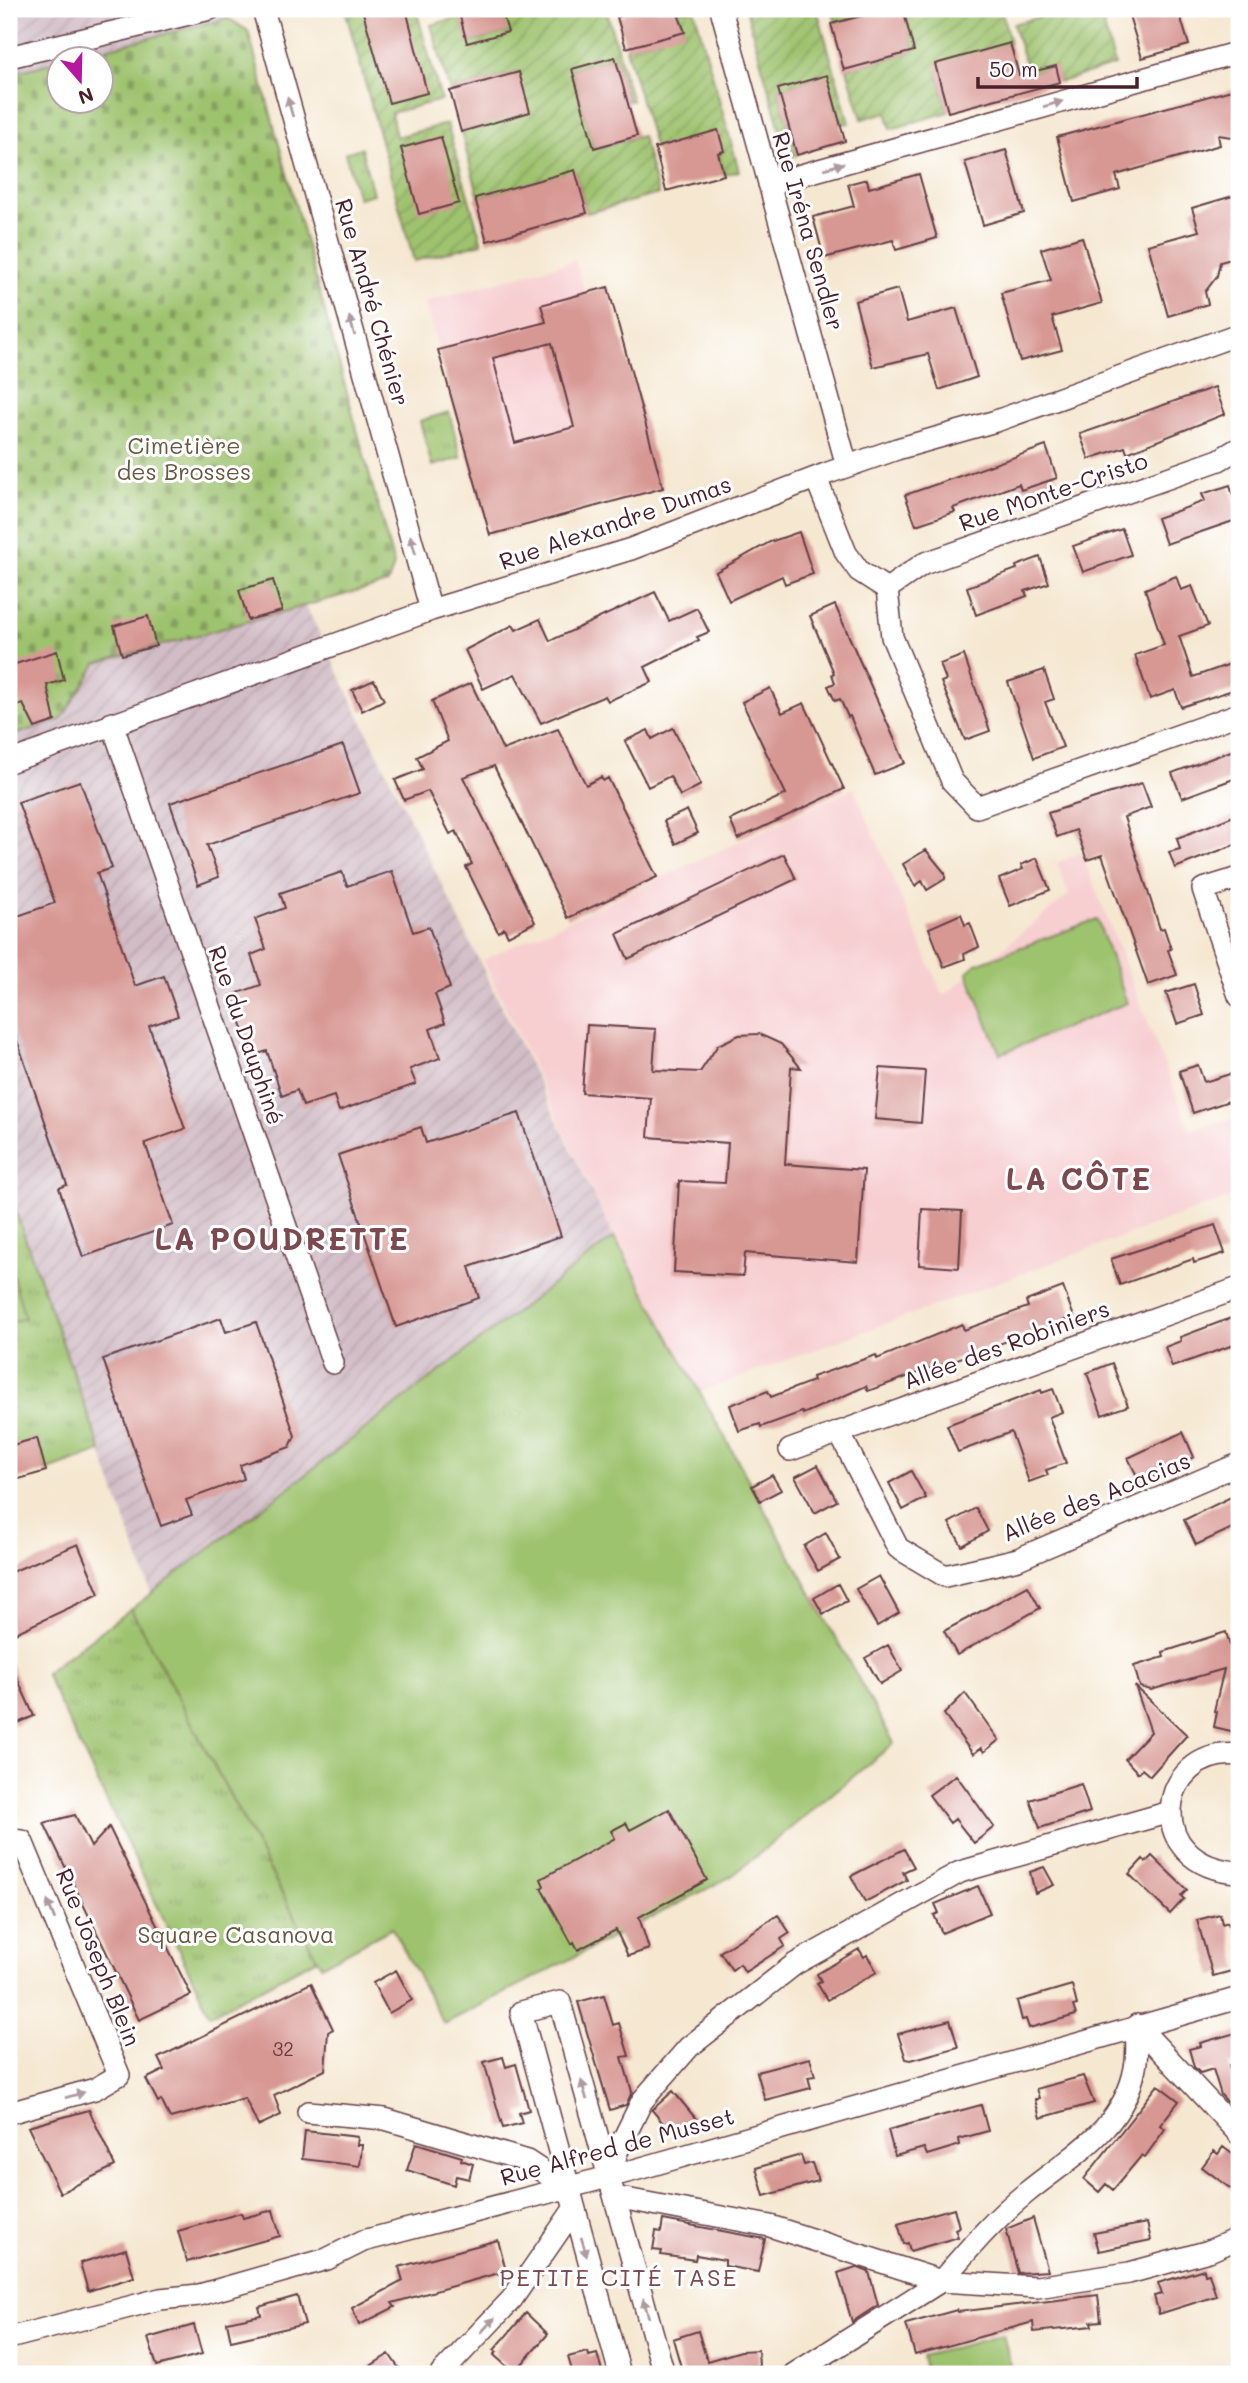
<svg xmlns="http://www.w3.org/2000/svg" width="1248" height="2383" font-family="Mali,sans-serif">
	<defs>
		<pattern id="industrial-furrows" width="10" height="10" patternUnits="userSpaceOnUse" patternTransform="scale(1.75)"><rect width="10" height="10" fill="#d2bdc6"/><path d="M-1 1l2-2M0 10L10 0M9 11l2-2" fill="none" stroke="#b6a2aa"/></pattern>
		<pattern id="grass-tufts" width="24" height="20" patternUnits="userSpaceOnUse" patternTransform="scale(1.75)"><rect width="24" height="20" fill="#9ec36e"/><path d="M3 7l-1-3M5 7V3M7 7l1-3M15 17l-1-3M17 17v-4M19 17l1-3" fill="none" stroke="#839e5b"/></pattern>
		<pattern id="cemetery-stones" width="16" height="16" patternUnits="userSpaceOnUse" patternTransform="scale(1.75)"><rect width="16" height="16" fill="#9ec36e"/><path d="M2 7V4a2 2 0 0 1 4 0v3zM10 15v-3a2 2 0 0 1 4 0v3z" fill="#839e5b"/></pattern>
		<pattern id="garden-furrows" width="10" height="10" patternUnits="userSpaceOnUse" patternTransform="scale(1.75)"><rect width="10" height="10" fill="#9ec36e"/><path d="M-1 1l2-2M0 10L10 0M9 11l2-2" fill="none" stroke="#839e5b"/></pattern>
	</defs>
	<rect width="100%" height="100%" fill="#fff"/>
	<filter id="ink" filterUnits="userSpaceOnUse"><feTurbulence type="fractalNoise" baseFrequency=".0143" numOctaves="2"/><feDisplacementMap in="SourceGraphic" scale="14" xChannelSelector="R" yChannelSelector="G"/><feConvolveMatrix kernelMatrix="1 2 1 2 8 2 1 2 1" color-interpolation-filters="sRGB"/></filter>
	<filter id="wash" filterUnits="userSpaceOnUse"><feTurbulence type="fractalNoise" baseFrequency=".00686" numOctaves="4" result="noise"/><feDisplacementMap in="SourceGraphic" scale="28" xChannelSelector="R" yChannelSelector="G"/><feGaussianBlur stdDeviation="1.57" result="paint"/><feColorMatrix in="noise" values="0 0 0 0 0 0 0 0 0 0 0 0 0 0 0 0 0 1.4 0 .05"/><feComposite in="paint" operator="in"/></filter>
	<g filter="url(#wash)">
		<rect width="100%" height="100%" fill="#f5e7d0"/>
		<path fill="#f7cfd1" d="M575 260 585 293 608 287 663 488 490 535 425 302Z
			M854 788 943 996 1069 895 1057 863 1081 852 1190 1130 1239 1117V1194L700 1392 614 1237 483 960Z"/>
		<path fill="url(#industrial-furrows)" d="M9 9H228V18L9 74Z
			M306 606 614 1237 151 1593 9 1194V704L17 734 61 720 97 663Z"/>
		<path fill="url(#grass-tufts)" stroke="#74714c" stroke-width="2" d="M361 148 373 194 358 198 345 153Z
			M449 412 461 458 432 466 420 421Z
			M9 1193 101 1451 46 1471 37 1439 9 1446Z
			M131 1609 317 1959 210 2015 45 1673Z"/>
		<path fill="url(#cemetery-stones)" stroke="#74714c" stroke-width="2" d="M228 18 248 31 394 565 388 583 97 663 61 720 17 734 9 704V74L59 61 60 102H102V60L66 59Z"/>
		<path fill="url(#garden-furrows)" stroke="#74714c" stroke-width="2" d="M345 9H416L441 100 391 113 396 137 447 124 482 243 414 261Z
			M501 9H606L632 101H628L615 57 572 69 594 148 642 136 658 194 587 213 575 171 479 197 461 132 486 124 519 72 450 91 431 25 460 17 468 43 507 32Z
			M694 9 739 171 724 175 718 153 724 151 662 146 655 149 626 48 684 31 678 10Z
			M746 9H817L849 123 841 124 830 87 820 77 778 89 797 155 788 157Z
			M832 9H887L836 23Z
			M903 9H1001L1010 43 937 71 948 112 891 129 886 112 862 119 847 69 914 51Z
			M1070 9H1099L1115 65 1060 82 1055 66 1028 73 1013 24Z"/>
		<path fill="#9ec36e" stroke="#74714c" stroke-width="2" d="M1097 919 1127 1003 1000 1054 967 972 976 964Z
			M614 1237 894 1743 732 1876 444 2024 392 1928 321 1966 131 1609Z
			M10 1265 25 1318 9 1323V1266Z
			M1003 2335 1013 2374H926L922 2356Z"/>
		<g id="blocks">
			<path fill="#d79793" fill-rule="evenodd" d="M362 9H406L427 93 389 103Z
				M458 9H501L508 32 467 43Z
				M624 9H676L685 32 626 48 617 17 625 15Z
				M887 9H903L914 51 844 70 831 24Z
				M1127 9H1178L1189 45 1142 58Z
				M1010 43 1019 75 1056 66 1060 82 948 112 935 64Z
				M615 57 637 136 594 148 572 69Z
				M519 72 530 112 461 132 450 91Z
				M827 75 845 141 797 155 778 89Z
				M1239 88V138L1218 135 1220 145 1116 175 1120 189 1074 202 1057 137Z
				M718 130 724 151 718 153 724 175 666 191 655 148Z
				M441 137 459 203 419 214 401 148Z
				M1006 150 1024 213 983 225 965 162Z
				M575 170 587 213 487 241 475 198Z
				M919 174 937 238 896 250 893 240 824 258 813 217 854 206 848 184 867 179 869 188Z
				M1236 195 1239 209V257L1220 262 1217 276 1205 292 1208 304 1168 316 1148 245 1199 231 1192 208Z
				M1082 237 1102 303 1052 317 1062 350 1020 361 1001 293 1051 280 1041 249Z
				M608 287 663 488 490 535 438 350 546 322 541 305ZM552 343 574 427 515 443 493 358Z
				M898 289 907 322 956 308 977 377 939 390 928 354 873 367 855 301Z
				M1215 387 1225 414 1127 453 1125 447 1089 459 1080 434Z
				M1046 446 1057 478 1021 490 1019 484 953 508 955 512 916 525 905 495Z
				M1230 485 1239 519 1166 544 1157 518 1205 501 1202 494Z
				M1122 529 1131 555 1083 572 1073 546Z
				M799 532 813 574 785 584 782 576 729 601 716 572 770 542Z
				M1040 557 1049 583 1025 591 1027 596 976 615 967 587 1017 569 1016 566Z
				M1176 576 1181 590 1192 586 1208 626 1179 636 1193 677 1239 661V688L1181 707 1175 690 1150 699 1135 655 1164 645 1145 589Z
				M273 580 282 611 248 620 239 590Z
				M655 592 669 621 697 608 709 632 697 637 699 640 645 667 652 682 608 701 605 696 541 723 515 674 483 689 465 650 513 625 516 630 540 619 550 641Z
				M835 605 905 763 875 775 850 716 848 717 840 699 835 701 828 686 835 683 832 674 834 673 810 616Z
				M148 616 156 646 122 655 114 626Z
				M57 651 64 680 47 685 55 721 35 728 23 704 9 708V666Z
				M964 655 990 731 965 740 941 682 946 680 940 664Z
				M1044 670 1054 699 1045 702 1063 747 1034 758 1008 682Z
				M374 680 384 700 362 711 352 690Z
				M471 683 503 750 558 729 586 785 601 777 603 781 608 778 657 877 568 918 494 766 463 777 535 922 508 936 504 928 498 932 466 867 472 864 456 831 450 834 428 791 404 800 395 780 423 769 417 757 448 741 432 701Z
				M770 688 782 713 804 703 844 789 738 839 730 820 786 794 742 702Z
				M673 728 701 785 680 796 670 776 648 787 625 741 648 730 652 739Z
				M343 745 360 793 207 845 219 877 198 885 170 803Z
				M1239 748V777L1182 798 1172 773Z
				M80 781 112 868 97 873 135 986 164 976 178 1016 149 1026 185 1129 145 1143 173 1225 83 1257 59 1188 67 1185 9 1017V919L55 903 18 802Z
				M1142 783 1151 807 1124 817 1160 929 1164 928 1171 949 1168 950 1177 975 1148 985 1102 855 1087 860 1076 830 1057 837 1048 813Z
				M687 810 698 833 675 844 664 821Z
				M1239 814V843L1175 868 1169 852 1180 849 1177 838Z
				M926 850 945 873V879L927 890 922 881 915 886 903 864Z
				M784 854 796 879 628 959 617 934Z
				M1037 858 1050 890 1010 906 999 879 1023 869 1021 865Z
				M392 871 413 932 429 927 450 988 435 994 445 1023 430 1029 440 1058 410 1069 416 1084 339 1111 334 1096 303 1106 297 1090 282 1096 267 1051 252 1056 232 995 261 985 251 955 266 949 255 919 285 908 280 893 342 872 347 886Z
				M961 914 965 925 970 923 979 947 964 954 965 959 944 967 929 928Z
				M1194 984 1204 1015 1177 1024 1166 993Z
				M587 1025 656 1029 653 1070 700 1072 718 1045 739 1035 759 1034 781 1044 801 1068 791 1067 785 1164 864 1170 858 1262 745 1253 743 1276 674 1272 679 1181 725 1183 728 1143 648 1137 651 1098 582 1093Z
				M1198 1065 1204 1082 1230 1074 1238 1098 1193 1113 1179 1071Z
				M880 1068 925 1071 921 1123 875 1119Z
				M519 1113 561 1236 469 1267 479 1298 396 1327 338 1155 421 1127 426 1143Z
				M922 1209 962 1211 959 1268 919 1265Z
				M1215 1225 1225 1253 1194 1263 1193 1259 1120 1285 1111 1259Z
				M1063 1287 1074 1317 868 1391 866 1386 803 1414 802 1412 761 1427 760 1424 739 1431 730 1405 768 1391 771 1397 813 1381 812 1377 876 1355 877 1359 962 1324 964 1330 1028 1307 1026 1301Z
				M1239 1315V1343L1172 1367 1165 1347 1181 1341 1180 1337Z
				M221 1318 226 1332 256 1322 295 1436 290 1447 240 1465 244 1479 186 1500 192 1515 161 1526 103 1359Z
				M1112 1363 1128 1406 1102 1415 1087 1373Z
				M1053 1389 1062 1412 1049 1417 1066 1463 1046 1470 1048 1475 1029 1482 1011 1432 958 1452 947 1425 1041 1390 1042 1393Z
				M1183 1432 1194 1457 1140 1482 1128 1458Z
				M37 1438 46 1471 9 1482V1446Z
				M818 1465 837 1501 815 1513 795 1477Z
				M911 1471 926 1498 903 1510 889 1483Z
				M772 1475 781 1490 760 1501 752 1486Z
				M1239 1493V1525L1196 1545 1184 1520Z
				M976 1508 988 1531 962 1546 949 1523Z
				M826 1533 840 1559 818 1571 804 1546Z
				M78 1544 99 1594 9 1636V1573Z
				M879 1576 899 1613 877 1626 856 1589Z
				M838 1584 847 1601 823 1614 814 1598Z
				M1028 1586 1040 1608 957 1655 944 1631Z
				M1226 1632 1236 1666 1239 1733 1214 1727 1217 1712 1214 1711 1224 1669 1151 1690 1140 1687 1134 1666 1164 1657 1163 1652Z
				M888 1645 902 1671 880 1684 865 1658Z
				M9 1660 34 1716 9 1727Z
				M1135 1686 1187 1735 1150 1776 1142 1769 1138 1773 1125 1759 1151 1732Z
				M965 1693 999 1740 984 1752 981 1748 973 1754 944 1714Z
				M956 1775 994 1827 974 1843 955 1819 950 1823 929 1795Z
				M1081 1784 1090 1812 1040 1828 1030 1800Z
				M669 1809 707 1880 639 1917 649 1949 628 1956 616 1930 578 1950 574 1942 572 1944 541 1888 544 1886 541 1879 615 1838 611 1831 626 1823 630 1830Z
				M75 1815 91 1847 109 1827 191 1995 139 2020 44 1823Z
				M904 1849 914 1867 903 1872 907 1880 865 1902 851 1876Z
				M1152 1856 1187 1890 1181 1896 1184 1899 1170 1914 1129 1874 1143 1859 1146 1862Z
				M1044 1867 1054 1885 1035 1893 1030 1872Z
				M978 1886 990 1913 942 1933 934 1915 939 1913 935 1904Z
				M1220 1914 1222 1924 1228 1922 1239 1969 1213 1976 1197 1920Z
				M778 1915 790 1933 781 1939 785 1946 745 1972 740 1964 732 1970 720 1952Z
				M859 1949 864 1957 867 1955 877 1972 827 2000 817 1983 821 1981 817 1974Z
				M396 1970 412 2000 389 2013 373 1983Z
				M311 1983 333 2029 328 2032 325 2070 274 2095 281 2115 258 2126 245 2098 170 2118 161 2100 158 2102 146 2079 164 2070 158 2058Z
				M1072 1985 1077 2005 1073 2006 1076 2015 1029 2028 1026 2019 1022 2020 1017 2001Z
				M604 1995 613 2025 619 2023 629 2056 622 2057 632 2092 626 2105 610 2110 578 2002Z
				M950 2020 958 2047 911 2060 906 2059 898 2034Z
				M1239 2032V2062L1229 2065 1239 2110 1235 2111 1221 2095 1213 2069 1200 2073 1194 2067 1189 2049 1201 2046 1200 2043Z
				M503 2057 506 2067 516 2064 529 2110 519 2113 522 2123 503 2128 484 2062Z
				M810 2058 815 2076 808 2077 811 2088 765 2100 757 2072Z
				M1083 2076 1094 2103 1040 2118 1035 2100 1039 2098 1036 2089Z
				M1158 2085 1179 2101 1160 2125 1165 2129 1145 2157 1142 2155 1113 2190 1106 2184 1099 2192 1084 2179Z
				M673 2091 697 2120 682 2131 680 2128 672 2134 652 2110Z
				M981 2105 988 2131 959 2139 960 2145 927 2155 924 2148 895 2156 888 2130Z
				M89 2110 115 2166 60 2193 28 2127Z
				M305 2131 358 2137 357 2145H362L360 2166 302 2159Z
				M416 2143 462 2157 461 2160 473 2164 469 2179 456 2176 454 2185 407 2170Z
				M1223 2147 1239 2159V2195L1202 2167 1214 2151 1218 2154Z
				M801 2155 804 2165 812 2163 818 2181 764 2196 756 2168Z
				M954 2208 959 2227 955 2229 958 2237 910 2251 908 2243 904 2244 898 2224Z
				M273 2210 280 2236 187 2262 178 2231 241 2213 243 2218Z
				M1033 2218 1048 2271 1018 2273 1006 2229Z
				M663 2220 765 2239 758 2272 725 2266V2260L696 2255 695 2260 661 2255 662 2251 653 2250 656 2231 661 2232Z
				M1147 2223 1151 2240 1099 2251 1094 2233Z
				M498 2240 506 2271 392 2303 395 2307 359 2325 352 2308 403 2281 399 2267Z
				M126 2249 134 2277 88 2291 80 2263Z
				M856 2267 869 2272 878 2305 852 2322 838 2273Z
				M1204 2269 1205 2274 1209 2273 1216 2296 1159 2314 1154 2296 1162 2294 1158 2283Z
				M1098 2295 1101 2321 1091 2322 1092 2326 1034 2332 1033 2322 915 2355 906 2324 957 2310 958 2312Z
				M297 2296 305 2324 231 2341 227 2322 261 2315 259 2307Z
				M526 2313 548 2334 514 2373 494 2355 497 2352 494 2350Z
				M194 2325 202 2354 157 2366 148 2338Z
				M698 2331 707 2361 741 2351 758 2350 759 2366 710 2369 711 2374H683L673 2339Z
				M588 2352 589 2356 597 2354 603 2374H573L568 2357Z
				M389 2354 403 2374H358Z"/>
		</g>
	</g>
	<g filter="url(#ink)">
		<use href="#blocks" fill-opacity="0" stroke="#643d44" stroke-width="2"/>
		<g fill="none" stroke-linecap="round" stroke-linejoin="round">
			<defs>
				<path id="street" d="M263 9 431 610
					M721 9 847 466
					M9 57 210 9
					M769 184 1239 52
					M816 478 846 553 859 571 887 589 892 637 952 781 977 807 1239 714
					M887 589 923 564 1219 460 1239 448
					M112 723 333 1363
					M9 762 431 610 631 549 828 473 897 449 996 421 1239 334
					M1239 878 1203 889 1239 996
					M839 1432 898 1548 945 1576 1018 1559 1239 1464
					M790 1450 1239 1288
					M1239 1755C1156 1747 1141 1867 1239 1872
					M9 1840 22 1841 119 2075 95 2089 9 2113
					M1137 2025 1239 2134
					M308 2112 385 2119 527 2161 568 2188
					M610 2177 617 2152 642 2101 689 2047 795 1964 960 1872 1170 1812
					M615 2197 770 2226 941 2281C968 2250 994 2219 1026 2193 1070 2157 1124 2129 1135 2068 1138 2054 1136 2039 1137 2025
					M9 2338 160 2299 199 2295 327 2259 363 2241 631 2171 1239 1998
					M441 2374 512 2299 574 2209
					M620 2374 521 2012 560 2002 664 2374
					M794 2374 941 2281 1037 2287 1129 2273 1209 2251 1239 2238"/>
			</defs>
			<use href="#street" stroke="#643d44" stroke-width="24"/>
			<use href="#street" stroke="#fff" stroke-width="21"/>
		</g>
		<defs><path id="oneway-solid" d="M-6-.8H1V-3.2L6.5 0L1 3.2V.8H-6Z" transform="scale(1.75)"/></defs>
		<g fill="#ae9aa0">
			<use href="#oneway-solid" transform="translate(1053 104) rotate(-16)"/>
			<use href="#oneway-solid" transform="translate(290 107) rotate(-106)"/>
			<use href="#oneway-solid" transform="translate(834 166) rotate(-16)"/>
			<use href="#oneway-solid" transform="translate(352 326) rotate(-106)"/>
			<use href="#oneway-solid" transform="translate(413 545) rotate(-106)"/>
			<use href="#oneway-solid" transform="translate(51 1910) rotate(-112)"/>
			<use href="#oneway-solid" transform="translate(584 2090) rotate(-106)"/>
			<use href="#oneway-solid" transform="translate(75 2095) rotate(-16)"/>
			<use href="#oneway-solid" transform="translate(584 2247) rotate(74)"/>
			<use href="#oneway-solid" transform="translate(646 2308) rotate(-106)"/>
			<use href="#oneway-solid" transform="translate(488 2325) rotate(-47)"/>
		</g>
	</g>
	<g text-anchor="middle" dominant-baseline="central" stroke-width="6" stroke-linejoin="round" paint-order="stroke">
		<g font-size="19" fill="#6d3d45">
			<text x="283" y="2048">32</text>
		</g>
		<g font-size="23" fill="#4a1f2b" stroke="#fff">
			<text transform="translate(809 231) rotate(74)">Rue Iréna Sendler</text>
			<text transform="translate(373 302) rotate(74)">Rue André Chénier</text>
			<text transform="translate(1053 491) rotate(-19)">Rue Monte-Cristo</text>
			<text transform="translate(615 522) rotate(-19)">Rue Alexandre Dumas</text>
			<text transform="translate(247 1035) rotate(71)">Rue du Dauphiné</text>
			<text transform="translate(1006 1344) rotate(-20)">Allée des Robiniers</text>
			<text transform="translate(1096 1496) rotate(-22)">Allée des Acacias</text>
			<text transform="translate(99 1957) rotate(68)">Rue Joseph Blein</text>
			<text transform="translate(617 2146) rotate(-15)">Rue Alfred de Musset</text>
		</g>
		<g font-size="23" fill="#675842" stroke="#fff">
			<text x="184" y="445">Cimetière<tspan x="184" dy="26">des Brosses</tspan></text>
			<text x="236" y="1934">Square Casanova</text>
		</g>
		<g font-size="24" letter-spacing="2" fill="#7b494f" stroke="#fff">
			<text x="619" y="2276">PETITE CITÉ TASE</text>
		</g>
		<g font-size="30" font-weight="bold" letter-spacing="2" fill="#7b494f" stroke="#fff">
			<text x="1079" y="1178">LA CÔTE</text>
			<text x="282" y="1238">LA POUDRETTE</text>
		</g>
	</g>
	<rect width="1248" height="2383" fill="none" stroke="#fff" stroke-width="35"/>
	<g transform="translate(80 80) rotate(160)"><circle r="33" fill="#ffffff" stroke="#b7a5aa" stroke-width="2"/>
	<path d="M0-5L12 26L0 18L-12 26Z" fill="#b5179e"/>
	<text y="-10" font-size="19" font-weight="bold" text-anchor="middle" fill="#4a1f2b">N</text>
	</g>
	<path d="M978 77v10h159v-10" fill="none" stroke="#4a1f2b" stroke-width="3.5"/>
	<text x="989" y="77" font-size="21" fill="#4a1f2b" stroke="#ffffff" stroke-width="5" paint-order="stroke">50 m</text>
</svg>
